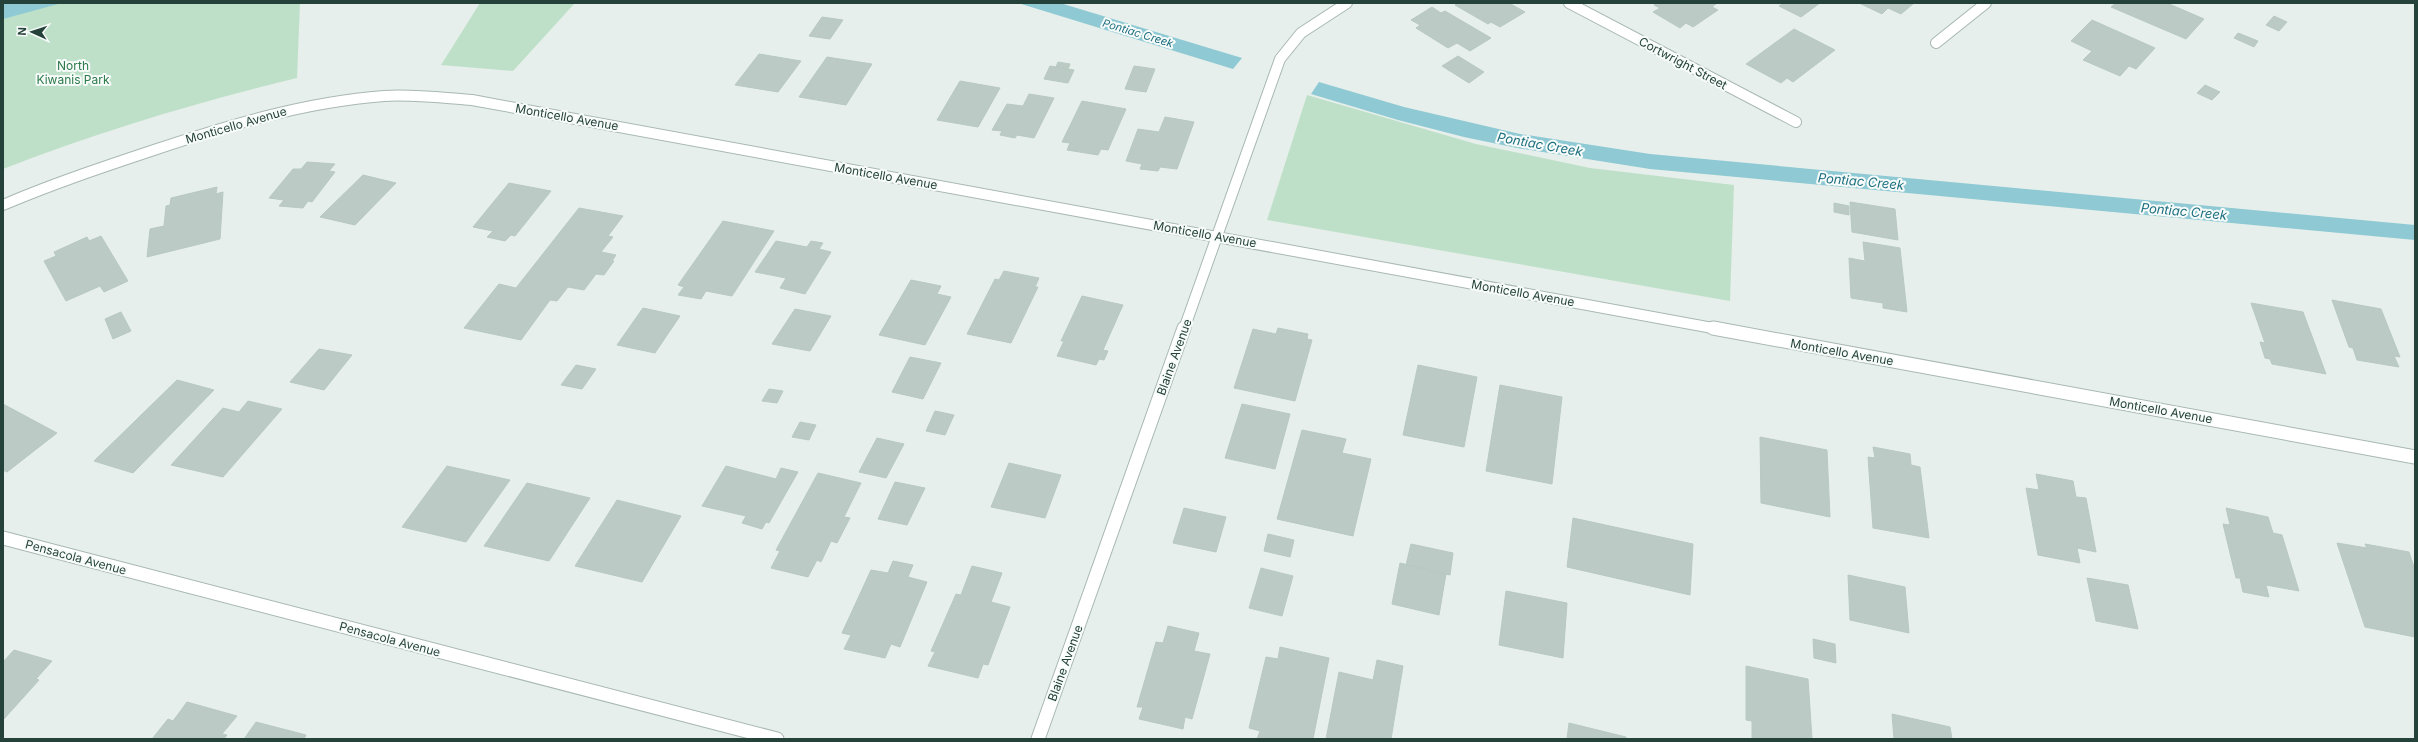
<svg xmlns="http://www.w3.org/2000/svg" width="2418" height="742" font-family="Inter,sans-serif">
	<rect width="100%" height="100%" fill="#e6efeb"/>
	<path fill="#bfe0c8" d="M3 3H300L297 78C198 102 98 132 3 169Z
		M480 3H575L513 71 441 65Z
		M1307 95 1476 144 1590 168 1734 185 1730 301 1267 220Z"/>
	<path fill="#8ec9d4" d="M3 3H62L3 19Z
		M1018 3H1060L1242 58 1233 69Z
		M1319 82 1404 107 1520 134 1650 154 2415 225V240L1650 169 1517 148 1464 137 1398 120 1311 94Z"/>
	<path fill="#bbcac4" stroke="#b8c9c2" d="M1458 3H1509L1525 12 1500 27 1491 22 1488 24 1455 5Z
		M1657 3H1717L1712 7 1718 10 1693 27 1686 23 1680 28 1653 12 1660 8 1654 5Z
		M1784 3H1820L1801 17 1779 6Z
		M1859 3H1914L1901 14 1888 8 1882 14Z
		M2116 3H2167L2204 19 2186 39 2111 7Z
		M1432 7 1441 13 1445 11 1491 38 1470 51 1457 43 1448 48 1416 28 1420 25 1411 20Z
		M2274 16 2287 22 2279 31 2266 25Z
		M822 17 843 20 830 39 809 36Z
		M2092 20 2155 48 2136 69 2129 66 2120 76 2083 60 2092 51 2071 41Z
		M1794 29 1835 50 1793 82 1787 78 1781 83 1746 64Z
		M2238 33 2258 41 2254 47 2234 38Z
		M759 54 801 61 778 92 735 85Z
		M1458 56 1484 72 1469 83 1442 66Z
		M827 57 872 64 846 105 799 97Z
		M1058 62 1070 64 1068 69 1056 67Z
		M1050 66 1074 70 1068 83 1044 79Z
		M1134 66 1155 69 1146 92 1125 89Z
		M960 81 1000 88 978 127 937 120Z
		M2205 85 2220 92 2212 100 2197 93Z
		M1029 94 1054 98 1034 138 1017 135 1015 138 1000 135 1002 131 992 130 1007 104 1023 106Z
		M1082 101 1126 109 1108 150 1101 149 1098 155 1067 150 1070 143 1062 142Z
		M1165 117 1194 122 1177 169 1160 167 1158 171 1140 169 1142 164 1126 161 1138 129 1159 132Z
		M307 162 335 164 329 171 335 172 312 202 308 201 303 208 279 206 284 200 269 198 293 169H301Z
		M363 175 396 183 355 225 320 217Z
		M509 183 551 191 515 236 511 235 505 241 487 237 493 231 473 227Z
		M217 187 216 194 223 192 220 239 147 257 150 229 164 226 166 206 170 205 171 198Z
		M1850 202 1895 209 1898 240 1852 232Z
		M1834 203 1849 206V215L1834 212Z
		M579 208 623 216 608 236 613 237 601 252 616 255 612 261H614L604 275 596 274 584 290 568 287 557 301 550 300 521 340 464 328 499 284 516 288Z
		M723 221 774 231 732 296 706 291 701 299 678 295 684 287 678 285Z
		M101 236 128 281 104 292 100 286 66 301 44 261 56 256 54 252 87 237 89 241Z
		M776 241 807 247 811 241 823 243 819 249 831 252 805 294 780 288 786 278 755 272Z
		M1863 242 1900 248 1907 312 1883 308V303L1851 298 1849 258 1865 261Z
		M1004 271 1039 278 1035 287H1038L1011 343 967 334 995 279 999 280Z
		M911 280 941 286 937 294 951 297 925 345 879 335Z
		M1082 296 1123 305 1103 350 1108 351 1104 360 1099 359 1096 365 1057 356 1064 341H1061Z
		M2332 300 2381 309 2400 357 2394 356 2399 367 2357 360 2353 348 2349 347Z
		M2251 303 2303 312 2326 374 2272 364 2270 359 2265 358 2260 342 2265 343Z
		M643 308 680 316 655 353 617 345Z
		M795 309 831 316 810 351 772 344Z
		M121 312 131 331 113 339 105 319Z
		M1278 328 1308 334 1307 339 1312 340 1295 401 1234 388 1253 329 1276 334Z
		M319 349 352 355 324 390 290 382Z
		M910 357 941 363 923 399 892 392Z
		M576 365 596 369 582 389 561 385Z
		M1418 365 1477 377 1464 447 1403 435Z
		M177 380 214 390 133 473 94 461Z
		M1500 385 1562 397 1552 484 1486 471Z
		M769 389 783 391 777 403 762 401Z
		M248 401 282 409 223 477 171 465 223 408 239 412Z
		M3 404 57 433 7 472 3 470Z
		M1242 404 1290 414 1275 469 1225 458Z
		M935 411 954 415 945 435 926 431Z
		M800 422 816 425 809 440 792 437Z
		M1302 430 1346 439 1342 453 1371 459 1353 536 1277 519Z
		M1760 437 1827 450 1830 517 1761 503Z
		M877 438 904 444 886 478 859 472Z
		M1873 447 1910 454 1911 465 1920 467 1929 538 1873 528 1868 457 1875 458Z
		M1009 463 1061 475 1045 518 991 507Z
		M447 466 510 480 466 542 402 527Z
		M726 466 776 479 781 468 798 472 769 523 766 522 762 529 742 523 746 516 702 506Z
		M818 473 861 483 844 517 850 518 837 543 831 541 821 562 817 560 808 577 771 568 780 551 776 550Z
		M2036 474 2073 481 2076 497 2086 498 2096 552 2077 548 2080 563 2038 555 2026 488 2039 490Z
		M895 482 925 488 907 525 878 519Z
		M527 483 590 498 549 561 484 546Z
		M617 500 681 516 642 582 575 566Z
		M1184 508 1226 517 1216 552 1173 543Z
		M2226 508 2268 517 2273 533 2282 535 2299 591 2266 585 2269 597 2243 592 2240 578H2236L2223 524 2230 525Z
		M1573 518 1693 544 1690 595 1567 567Z
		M1268 534 1294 540 1290 557 1264 551Z
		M2337 543 2367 548 2365 544 2409 552 2415 570V637L2365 627Z
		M1411 544 1453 553 1450 575 1406 565Z
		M893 561 913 565 908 577 927 582 900 647 891 644 885 658 844 649 851 635 842 633 871 570 888 573Z
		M1400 563 1446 574 1439 615 1392 604Z
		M972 566 1002 573 991 602 1010 607 988 665 983 664 978 678 928 666 935 652 931 651 956 594 961 595Z
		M1261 568 1293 576 1282 616 1249 608Z
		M1848 575 1905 587 1909 633 1850 620Z
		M2087 578 2128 585 2138 629 2096 621Z
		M1506 591 1567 603 1563 658 1499 645Z
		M1168 626 1199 633 1194 651 1210 654 1192 719 1185 717 1183 729 1139 719 1143 707H1137L1156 642 1163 643Z
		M1813 639 1835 644 1836 663 1814 658Z
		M1280 647 1329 658 1313 739H1257L1260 731 1249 728 1266 657 1278 659Z
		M14 650 52 661 36 679 39 680 3 720V662Z
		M1377 660 1403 666 1391 739H1326L1339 672 1373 680Z
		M1746 666 1808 679 1812 739H1752V721L1746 720Z
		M187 702 237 716 222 734 227 735 224 739H152L168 719 173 721Z
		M1892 714 1950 727 1952 739H1894Z
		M256 722 306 735 304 739H244Z
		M1569 723 1626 737V739H1567Z"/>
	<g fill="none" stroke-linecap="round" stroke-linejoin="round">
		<defs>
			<path id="minor-far1" d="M1569 3 1796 122
				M1936 43 1986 3
				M3 205C52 184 103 167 154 150 229 125 305 102 384 96 413 94 443 98 472 100L1718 329
				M1184 329 1280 59 1301 33 1347 3"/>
			<path id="minor" d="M1713 328 2415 457
				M3 538 777 739
				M1038 739 1184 328"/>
		</defs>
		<use href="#minor-far1" stroke="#a8b8b2" stroke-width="12"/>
		<use href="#minor" stroke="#a8b8b2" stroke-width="15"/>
		<use href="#minor-far1" stroke="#fff" stroke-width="10"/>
		<use href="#minor" stroke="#fff" stroke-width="13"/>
	</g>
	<g text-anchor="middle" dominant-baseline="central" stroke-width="4" stroke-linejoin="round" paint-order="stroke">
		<g font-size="11" font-style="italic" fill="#1c6f80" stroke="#f7fbf9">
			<text transform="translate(1138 33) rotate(17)">Pontiac Creek</text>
		</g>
		<g font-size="12" fill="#24423a" stroke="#f7fbf9">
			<text transform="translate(1683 63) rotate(28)">Cortwright Street</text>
			<text transform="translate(567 117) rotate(10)">Monticello Avenue</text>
			<text transform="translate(236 125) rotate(-16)">Monticello Avenue</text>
			<text transform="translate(886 176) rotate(10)">Monticello Avenue</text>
			<text transform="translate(1205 234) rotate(10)">Monticello Avenue</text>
			<text transform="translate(1523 293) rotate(10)">Monticello Avenue</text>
			<text transform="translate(1842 352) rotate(10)">Monticello Avenue</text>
			<text transform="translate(1174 357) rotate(-70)">Blaine Avenue</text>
			<text transform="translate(2161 410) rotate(10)">Monticello Avenue</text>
			<text transform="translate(76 557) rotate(15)">Pensacola Avenue</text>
			<text transform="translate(390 639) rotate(15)">Pensacola Avenue</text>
			<text transform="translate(1065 663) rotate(-70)">Blaine Avenue</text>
		</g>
		<g font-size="12" fill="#2d7a4b" stroke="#f7fbf9">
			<text x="73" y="65">North<tspan x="73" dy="14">Kiwanis Park</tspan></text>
		</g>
		<g font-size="13" font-style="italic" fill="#1c6f80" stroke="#f7fbf9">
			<text transform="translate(1540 144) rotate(10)">Pontiac Creek</text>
			<text transform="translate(1861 181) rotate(5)">Pontiac Creek</text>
			<text transform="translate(2184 211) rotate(5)">Pontiac Creek</text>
		</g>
	</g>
	<rect width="2418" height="742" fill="none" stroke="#24423a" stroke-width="8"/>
	<g transform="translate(32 32) rotate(273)" stroke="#f7fbf9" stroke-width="3" paint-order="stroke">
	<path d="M0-3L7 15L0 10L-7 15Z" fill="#24423a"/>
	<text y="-6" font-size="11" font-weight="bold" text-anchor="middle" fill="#24423a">N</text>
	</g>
</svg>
